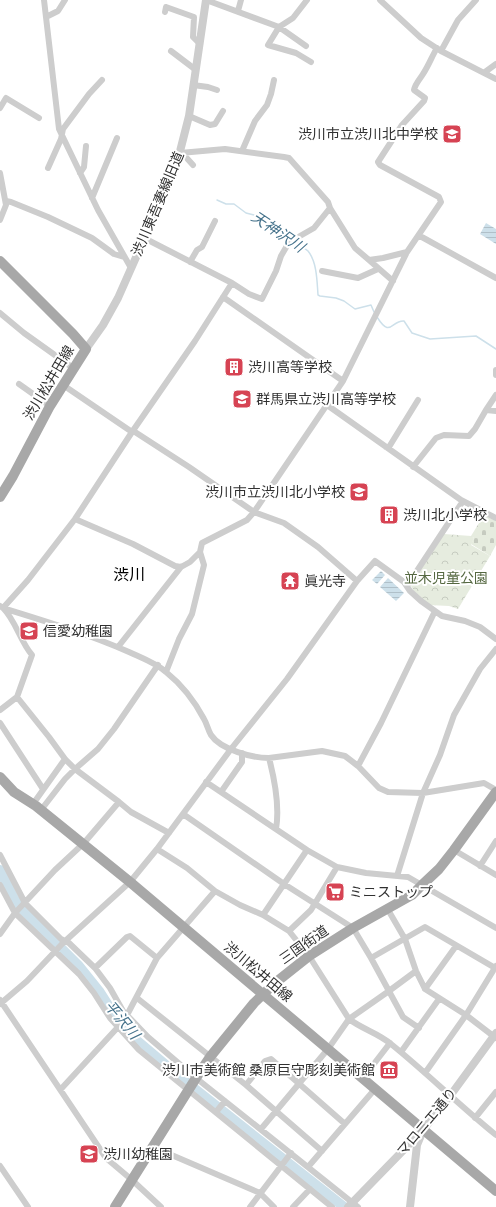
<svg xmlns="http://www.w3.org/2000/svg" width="496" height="1207" font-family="'Fira Sans Condensed','Noto Sans JP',sans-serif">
	<defs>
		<pattern id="cemetery-stones" width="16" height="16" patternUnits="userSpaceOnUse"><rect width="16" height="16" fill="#e6ecdf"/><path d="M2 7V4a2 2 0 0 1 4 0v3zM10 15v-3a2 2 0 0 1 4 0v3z" fill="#c6cbc0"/></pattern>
		<pattern id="park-crowns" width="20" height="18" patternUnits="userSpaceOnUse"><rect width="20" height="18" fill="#e6ecdf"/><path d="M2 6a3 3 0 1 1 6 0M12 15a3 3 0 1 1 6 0" fill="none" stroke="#c6cbc0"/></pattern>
		<pattern id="water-rules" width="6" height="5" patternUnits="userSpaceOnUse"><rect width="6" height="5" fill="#cde0ea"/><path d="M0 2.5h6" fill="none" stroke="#b0c0c9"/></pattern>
	</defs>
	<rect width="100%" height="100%" fill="#fff"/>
	<path fill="url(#cemetery-stones)" d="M484 515 496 521V545L490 556 471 544 474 538 471 536Z"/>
	<path fill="url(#park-crowns)" d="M444 534 471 536 474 538 471 545 490 556 458 609 449 606 429 605 414 591 410 584Z"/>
	<path fill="url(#water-rules)" d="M486 223 496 229V244L480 234Z
		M381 571 385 575 377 584 372 580Z
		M388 578 404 593 396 601 380 587Z"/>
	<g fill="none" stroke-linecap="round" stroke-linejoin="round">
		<path stroke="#cde0ea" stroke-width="1.5" d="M217 200 226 204H234L246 213 254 215 263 222 292 239
			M295 242C298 246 304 247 308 251 317 262 317 281 318 295L320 296 336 298 344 301 355 309 371 305 374 312
			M377 317C391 339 391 320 404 321L412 333 430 339 476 336 496 349"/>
		<path stroke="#cde0ea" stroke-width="10" d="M0 870 14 899 25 912 79 966 99 991 113 1013 128 1033 186 1082 344 1207"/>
		<path stroke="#cdcdcd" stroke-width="6" d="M44 0 59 129 98 210 131 268
			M206 0 279 27 306 46
			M307 0 293 18 279 27 268 45 296 53 311 62
			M380 0 421 38 441 51 496 79
			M238 11 241 0
			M165 12 166 7 194 17 193 37 200 44
			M46 17 58 11 65 0
			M171 51 196 70
			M441 51 458 20 476 0
			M485 72 496 64
			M193 85 208 87 217 90
			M0 108 6 98 39 118
			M189 116 210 125 215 124 223 111
			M242 151 255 121 267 105 271 94 274 80
			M180 153 225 149 284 157 289 158 328 202 330 208
			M180 153 184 155 193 165
			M48 168 61 139 63 129 89 94 102 80
			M0 173 6 205 0 220
			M80 173 84 167 86 146
			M92 198 117 138
			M6 201 11 202 48 217 92 238 114 254 124 257
			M420 236 496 278
			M144 238 232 283 249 294 262 299 276 271 281 256 288 244 293 240 314 228 330 208 355 248 369 260 383 258 407 252
			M369 260 393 281
			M190 262 197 250 202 247 215 221
			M322 271 358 278 378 269
			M223 297 343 381
			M0 313 24 333 73 368
			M496 370V375
			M19 384 50 406
			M63 385 132 432H135L189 467 254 512 284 523 318 547 357 581
			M327 405 461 500 496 518
			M486 410 496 395
			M386 447H389L418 400
			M413 467 436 438 444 435 469 436 475 429 486 410 496 411
			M75 519 133 544 175 566 181 567 190 562 200 552
			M407 586 463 501
			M0 606 3 608C45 621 88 634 129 652 142 658 156 663 166 672 181 684 195 702 204 719 207 724 208 730 211 735 221 750 253 758 269 758L322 751 345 756 358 766 379 788 388 792 423 793 484 783 496 790
			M118 647 181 567
			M166 672 179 639 192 614 204 565 200 552 202 543 247 520 254 512 343 381 407 252 441 202 439 197 380 165 378 162 402 125 424 101 425 98 414 90C415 84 420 79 423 74 429 65 432 56 437 48
			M0 710 17 697 32 655C20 641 16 621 3 608L28 580 75 519 132 432 195 341 232 283
			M0 723 43 789
			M269 758C275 781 280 806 276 829
			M358 766 381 723 435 611
			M206 782 307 850 337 867 366 873 408 877 496 928
			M221 792 242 762V753
			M119 802 131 812 169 833
			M33 804 65 759
			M41 810 65 779 75 769 98 749 114 729 158 665
			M183 814 284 884 353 928 371 958 403 1017 419 1028
			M157 849 187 868 215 891 240 905 263 915 289 931 309 956 349 1019 328 1049 261 1129
			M454 850 496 875
			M0 855 25 903 61 939 69 943 95 968 110 988 123 1011 148 1037 196 1078 358 1207
			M480 866 496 841
			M397 876 423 793 440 755 454 715 480 669 496 649
			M0 885 15 913 79 974 94 993 110 1018 139 1050 332 1207
			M387 908 405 939 416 971 425 989 466 1015 496 1038
			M263 915 307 850
			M289 931 311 910 337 867
			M0 934 15 913 55 870 84 843 119 802 75 769 65 759 49 737 17 697
			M371 958 425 927 495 968
			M95 968 127 937 130 936 157 958
			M416 971 389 991 349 1019C362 1029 378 1033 391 1044 427 1073 460 1106 496 1135
			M425 989 456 946
			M137 998 246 1085 322 1151
			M0 1000 106 1158 132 1180 161 1207
			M0 1004 27 981 63 943 130 882 157 849 231 749 287 679 357 581 375 561 404 582 410 591 421 601 442 616 465 621 480 627 496 639
			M401 1052 439 999
			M425 1073 466 1015 496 966
			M363 1078 390 1043
			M246 1085 265 1061 271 1059 345 1124
			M61 1089 119 1026 127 1015 157 958 215 891
			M216 1112 225 1101
			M475 1118 496 1092
			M153 1147 260 1193 274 1207
			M0 1166 28 1207
			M308 1167 375 1089
			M250 1207 291 1153
			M293 1207 310 1189"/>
		<path stroke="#cdcdcd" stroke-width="8" d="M86 349 103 325 118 298 176 167 189 116 206 0
			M348 1207 423 1130 450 1096 496 1033
			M410 1207 417 1145 422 1133"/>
		<path stroke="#a8a8a8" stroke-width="10" d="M0 261 73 334 86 349 50 406 13 476 0 497
			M0 777 14 792 36 806 130 882 496 1191
			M115 1207 196 1078 210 1057 254 1003 275 983 309 956 353 928 412 895 422 885 439 869 454 850 496 792"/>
	</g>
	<defs>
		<symbol id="school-square" viewBox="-11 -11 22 22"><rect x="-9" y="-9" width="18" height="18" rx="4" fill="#d64353" stroke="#fff"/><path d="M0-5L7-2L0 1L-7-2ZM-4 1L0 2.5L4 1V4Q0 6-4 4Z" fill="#fff"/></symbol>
		<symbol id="building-square" viewBox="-11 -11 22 22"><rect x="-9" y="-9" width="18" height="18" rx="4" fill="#d64353" stroke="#fff"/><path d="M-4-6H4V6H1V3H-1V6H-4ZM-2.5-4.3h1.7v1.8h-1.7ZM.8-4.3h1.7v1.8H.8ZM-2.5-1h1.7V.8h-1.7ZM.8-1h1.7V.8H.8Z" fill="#fff"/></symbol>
		<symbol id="temple-square" viewBox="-11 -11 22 22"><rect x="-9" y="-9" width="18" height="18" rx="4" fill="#d64353" stroke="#fff"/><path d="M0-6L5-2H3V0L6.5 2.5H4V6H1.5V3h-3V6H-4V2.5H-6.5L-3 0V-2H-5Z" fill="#fff"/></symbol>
		<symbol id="supermarket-square" viewBox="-11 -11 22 22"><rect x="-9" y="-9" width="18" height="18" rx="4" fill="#d64353" stroke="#fff"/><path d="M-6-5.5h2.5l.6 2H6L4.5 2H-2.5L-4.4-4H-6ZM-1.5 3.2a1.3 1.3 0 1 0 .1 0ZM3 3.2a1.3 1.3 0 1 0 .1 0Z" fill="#fff"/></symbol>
		<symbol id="museum-square" viewBox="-11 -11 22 22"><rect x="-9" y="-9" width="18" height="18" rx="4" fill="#d64353" stroke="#fff"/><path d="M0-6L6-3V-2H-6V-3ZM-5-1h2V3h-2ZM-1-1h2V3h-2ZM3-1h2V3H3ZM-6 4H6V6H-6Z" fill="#fff"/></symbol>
	</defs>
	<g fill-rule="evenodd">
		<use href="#school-square" x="441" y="123" width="22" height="22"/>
		<use href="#building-square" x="223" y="356" width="22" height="22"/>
		<use href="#school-square" x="231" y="388" width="22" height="22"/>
		<use href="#school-square" x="348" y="481" width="22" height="22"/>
		<use href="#building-square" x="378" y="504" width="22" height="22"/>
		<use href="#temple-square" x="279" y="570" width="22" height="22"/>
		<use href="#school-square" x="18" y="620" width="22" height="22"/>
		<use href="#supermarket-square" x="324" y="881" width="22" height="22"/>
		<use href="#museum-square" x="378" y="1059" width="22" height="22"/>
		<use href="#school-square" x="78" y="1143" width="22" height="22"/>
	</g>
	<g text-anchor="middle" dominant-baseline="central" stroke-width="4" stroke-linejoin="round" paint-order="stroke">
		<g font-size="14" fill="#303030" stroke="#fff" text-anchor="start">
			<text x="438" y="134" text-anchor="end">渋川市立渋川北中学校</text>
			<text x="248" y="367">渋川高等学校</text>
			<text x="256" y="399">群馬県立渋川高等学校</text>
			<text x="345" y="492" text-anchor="end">渋川市立渋川北小学校</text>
			<text x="403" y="515">渋川北小学校</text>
			<text x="304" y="581">眞光寺</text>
			<text x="43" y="631">信愛幼稚園</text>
			<text x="349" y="892">ミニストップ</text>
			<text x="375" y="1070" text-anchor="end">渋川市美術館 桑原巨守彫刻美術館</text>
			<text x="103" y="1154">渋川幼稚園</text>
		</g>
		<g font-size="14" fill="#303030" stroke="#fff">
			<text transform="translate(158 204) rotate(-67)">渋川東吾妻線旧道</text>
			<text transform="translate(49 383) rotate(-59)">渋川松井田線</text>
			<text transform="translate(304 945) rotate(-35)">三国街道</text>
			<text transform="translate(258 972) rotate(40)">渋川松井田線</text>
			<text transform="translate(427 1122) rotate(-50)">マロニエ通り</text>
		</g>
		<g font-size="14" fill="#556841" stroke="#fff">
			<text x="446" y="578">並木児童公園</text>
		</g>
		<g font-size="15" font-style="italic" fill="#45728b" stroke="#fff">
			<text transform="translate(278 232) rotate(34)">天神沢川</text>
			<text transform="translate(122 1020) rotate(50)">平沢川</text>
		</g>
		<g font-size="16" fill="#000" stroke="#fff">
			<text x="129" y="574">渋川</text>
		</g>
	</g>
</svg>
